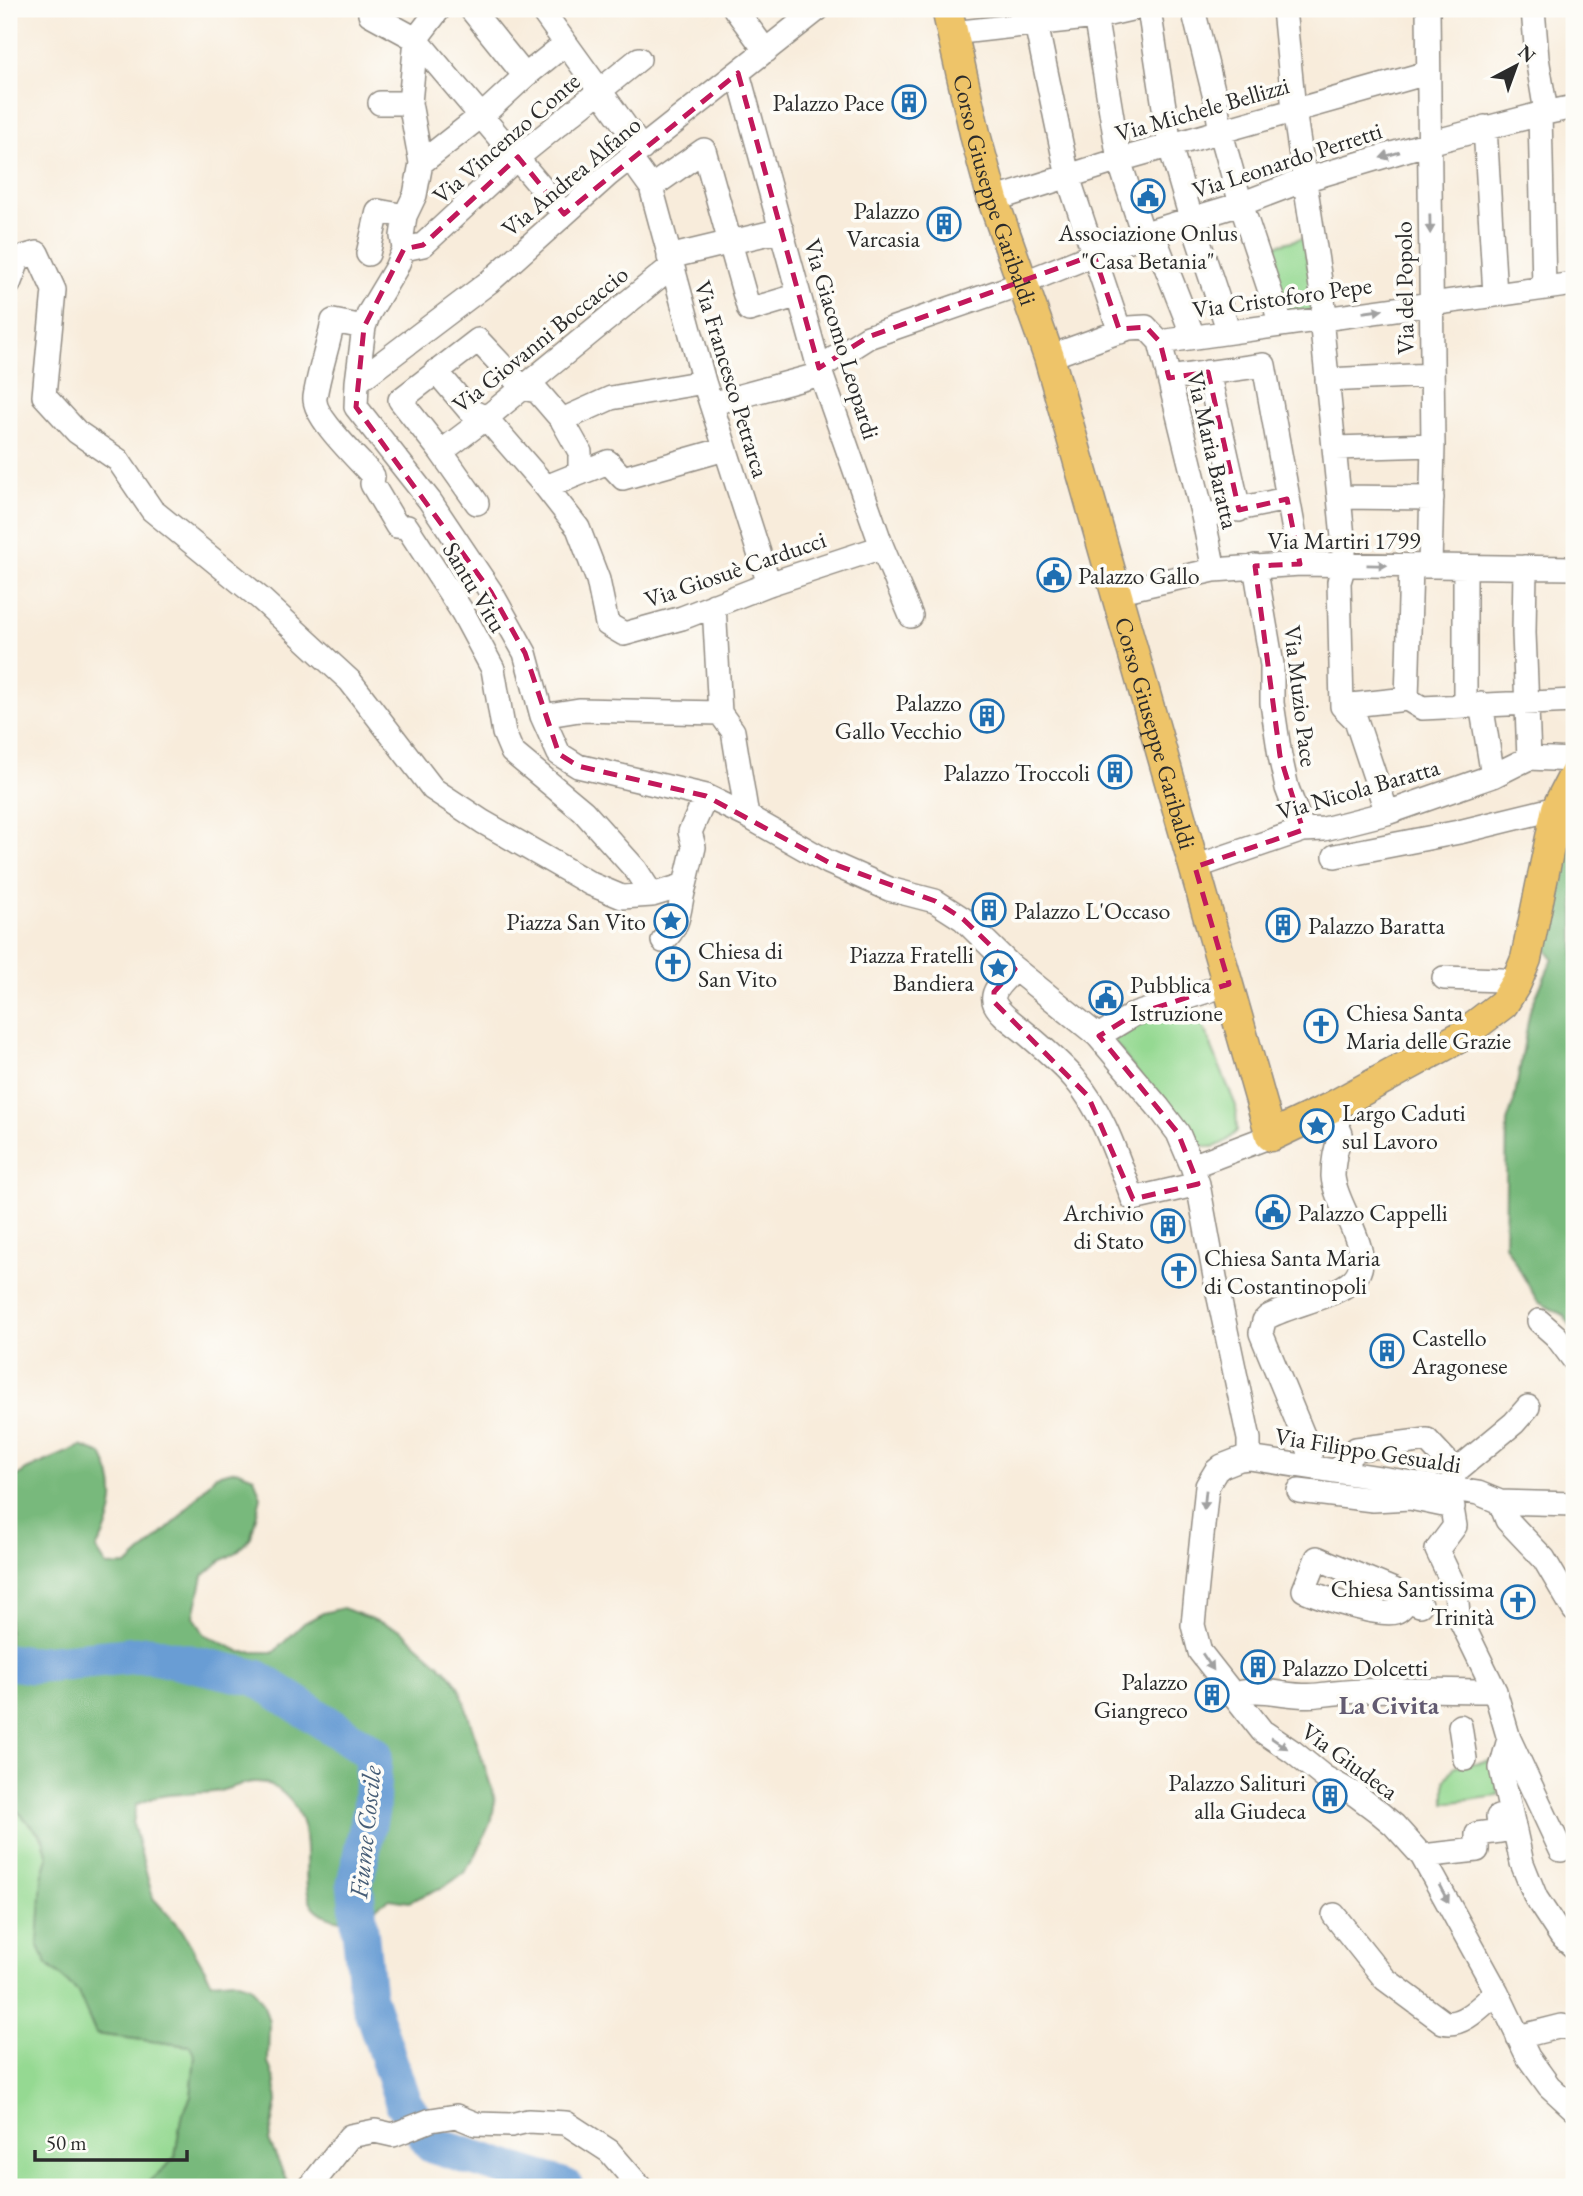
<svg xmlns="http://www.w3.org/2000/svg" width="1583" height="2196" font-family="'EB Garamond',serif">
	<rect width="100%" height="100%" fill="#fdfcf7"/>
	<filter id="ink" filterUnits="userSpaceOnUse"><feTurbulence type="fractalNoise" baseFrequency=".0143" numOctaves="2"/><feDisplacementMap in="SourceGraphic" scale="14" xChannelSelector="R" yChannelSelector="G"/><feConvolveMatrix kernelMatrix="1 2 1 2 8 2 1 2 1" color-interpolation-filters="sRGB"/></filter>
	<filter id="wash" filterUnits="userSpaceOnUse"><feTurbulence type="fractalNoise" baseFrequency=".00686" numOctaves="4" result="noise"/><feDisplacementMap in="SourceGraphic" scale="28" xChannelSelector="R" yChannelSelector="G"/><feGaussianBlur stdDeviation="1.57" result="paint"/><feColorMatrix in="noise" values="0 0 0 0 0 0 0 0 0 0 0 0 0 0 0 0 0 1.4 0 .05"/><feComposite in="paint" operator="in"/></filter>
	<g filter="url(#wash)">
		<rect width="100%" height="100%" fill="#f8ecdb"/>
		<path fill="#95d992" stroke="#60825e" stroke-width="2" d="M1303 238 1317 310 1283 315 1262 249Z
			M1193 1002 1236 1106 1237 1131C1230 1138 1221 1147 1210 1147 1189 1148 1128 1060 1113 1040L1131 1023Z
			M1494 1760 1499 1796 1445 1803V1780L1455 1766Z
			M9 1805 14 1807 43 1839 48 1858 42 1878 47 1964 78 1992 96 2034 190 2046 195 2056 191 2097 181 2118 175 2158 143 2187H9Z"/>
		<path fill="#78b97c" stroke="#527254" stroke-width="2" d="M1574 814V1330L1563 1315 1538 1302 1505 1245 1507 1122 1514 1101 1530 1010 1553 958 1541 943 1563 847Z
			M81 1446 102 1454C120 1488 115 1517 96 1549L107 1566 128 1565 175 1522 216 1475 236 1470 254 1477 261 1497 251 1537 237 1552 219 1562 203 1576 194 1616 204 1634 241 1652H274L304 1623 323 1613 343 1608 401 1630 446 1670 459 1686 495 1799 492 1819 475 1857 463 1874 445 1886 409 1902 389 1899 354 1922C341 1920 326 1919 315 1908 294 1886 323 1828 284 1794 277 1787 266 1782 256 1782 242 1782 228 1790 214 1792 186 1795 162 1791 136 1805L133 1824 153 1898 182 1930 212 1982 232 1980 251 1986 263 2003 269 2022 268 2062 275 2082 277 2102 269 2141 287 2181 285 2187H143L175 2158 181 2118 191 2097 195 2056 190 2046 96 2034 78 1992 47 1964 38 1944 42 1878 48 1858 43 1838 14 1807 9 1805V1482L26 1470Z"/>
		<g fill="none" stroke-linecap="round" stroke-linejoin="round">
			<path stroke="#699dd4" stroke-width="37" d="M9 1662 30 1665 149 1654 257 1678 374 1754 371 1810 355 1883 367 1995 403 2102 432 2145 565 2187"/>
		</g>
	</g>
	<g filter="url(#ink)">
		<g fill="none" stroke-linecap="round" stroke-linejoin="round">
			<defs>
				<path id="minor" d="M439 9 416 39 410 103 421 163 415 195 405 216 402 236 404 249 396 268 369 313 364 327 357 382 356 407 430 501 491 592 525 653 542 716 559 754 578 766 706 796 747 816 828 862 889 889 935 901 963 919 1010 965 1098 1036
					M471 9 525 76
					M541 9 642 149
					M735 9 766 51
					M1033 9 1068 177 1120 332
					M1094 9 1119 160 1143 234
					M1149 9 1170 146 1191 218 1229 332
					M1193 9 1216 102 1221 133 1241 204 1281 324
					M1284 9 1294 110 1324 307 1321 318 1344 547V565L1339 582 1342 706 1356 720 1387 813
					M1428 9 1433 445 1430 566
					M1533 9 1537 58 1546 112
					M370 14 416 39 564 214
					M952 33 1096 17 1131 9
					M738 73 819 368 882 547 911 616
					M380 103H410
					M1540 114 1544 288
					M1485 127 1495 295
					M630 158 651 187 704 382 769 584
					M421 163 486 112 525 76 565 44
					M651 187 704 150 749 310 799 295
					M993 200 1119 160 1427 73
					M1152 231 1193 336
					M404 249 423 245 518 157 639 59
					M368 254 378 211 405 216
					M669 257 782 230
					M9 284 19 258 37 253 54 290 44 396 77 432 118 460 152 510 261 599 350 681 433 789 483 822 591 884 622 897 652 895 685 885 694 847 690 832 706 796
					M364 327 333 321C328 347 319 371 315 397 312 416 360 461 373 476L372 484 397 526 407 527 463 613 493 669 504 733 512 752 583 811 636 870 652 895
					M1160 342 1203 516 1214 570
					M1049 357 1129 328 1146 327 1160 342 1574 284
					M819 368 868 337 1023 283 1152 231 1241 204 1304 180 1429 143 1540 114 1574 107
					M436 371 469 410 486 418 546 487 578 528 598 580 607 624 624 634 682 618 769 584 882 547
					M1208 372 1239 510
					M1169 378 1264 365 1300 564
					M1327 380 1432 375
					M357 382 489 282 608 175 818 9
					M711 404 821 374
					M562 420 611 398 704 382
					M1335 448 1433 445
					M441 452 486 418 672 266
					M546 487 608 462 623 478 725 449
					M1340 497 1432 498
					M477 503 441 452 400 400 478 340 523 388 537 391 562 420 580 452V472
					M1203 516 1287 499
					M1255 566 1272 665V703L1280 756 1287 788 1303 830
					M1525 567 1524 633 1529 758
					M1116 592 1214 570 1300 564 1574 568
					M714 605 720 713
					M1407 699 1411 566
					M1481 704 1493 776
					M1465 705V567
					M1342 706 1407 699 1422 708 1574 701
					M720 713 733 731 747 816
					M542 716 579 710 720 713
					M1335 856 1459 832 1557 808
					M1195 867 1303 830 1324 829 1387 813 1493 776 1529 758 1574 760
					M663 941C682 924 678 907 685 885
					M1015 969C1006 978 989 991 995 1004 1001 1016 1017 1025 1027 1034 1043 1048 1060 1062 1074 1078 1104 1113 1117 1157 1133 1199L1198 1184
					M1444 978 1501 980 1516 983
					M1229 984 1133 1015 1098 1036 1159 1108 1178 1133 1192 1166 1198 1184 1217 1288 1249 1439V1458
					M1192 1166 1271 1136
					M1539 1321 1556 1336 1574 1360
					M1528 1407 1514 1423 1456 1471 1449 1490 1455 1526 1437 1550 1456 1590 1458 1615 1495 1691 1509 1739 1501 1768 1522 1863 1536 1898 1561 1936 1574 1947
					M1310 1467V1452L1261 1333 1264 1321 1268 1317C1291 1305 1329 1298 1348 1284 1384 1260 1335 1209 1333 1176 1333 1162 1336 1147 1341 1134L1330 1108
					M1337 1471 1356 1449 1427 1440 1456 1471
					M1299 1491 1373 1500 1410 1498 1453 1507
					M1500 1502 1507 1520 1544 1559 1574 1610
					M1574 1504 1500 1502 1478 1493 1249 1458 1240 1459 1222 1466 1216 1471 1207 1486 1193 1625 1200 1652 1262 1731 1293 1752 1324 1777 1356 1795 1376 1810 1394 1825 1422 1856 1497 1992 1528 2057 1549 2086 1574 2109
					M1407 1600C1404 1605 1401 1610 1395 1612 1380 1617 1320 1597 1304 1590L1317 1558 1394 1590 1407 1600 1420 1605
					M1232 1695C1259 1684 1290 1699 1318 1695 1376 1687 1436 1691 1495 1691
					M1460 1726 1465 1759
					M1509 1739 1561 1850
					M1422 1856 1477 1850V1834L1500 1831 1498 1817 1510 1814
					M1334 1915 1385 1979 1443 2022C1462 2028 1483 2004 1497 1992
					M1518 2037 1562 2026 1574 2030
					M310 2187 350 2136 375 2131 393 2135 431 2120 456 2116 476 2124 511 2125 528 2121 566 2123 609 2151 640 2187"/>
				<g id="major">
					<path id="s1" d="M947 9 976 138 993 200 1049 357 1271 1136 1330 1108 1460 1037 1503 1004 1516 983 1526 959 1557 808 1574 775"/>
				</g>
			</defs>
			<use href="#minor" stroke="#928c83" stroke-width="26"/>
			<use href="#major" stroke="#928c83" stroke-width="33"/>
			<use href="#minor" stroke="#fff" stroke-width="23"/>
			<use href="#major" stroke="#eec469" stroke-width="30"/>
		</g>
		<defs><path id="oneway-solid" d="M-6-.8H1V-3.2L6.5 0L1 3.2V.8H-6Z" transform="scale(1.75)"/></defs>
		<g fill="#a0a0a0">
			<use href="#oneway-solid" transform="translate(1390 155) rotate(163)"/>
			<use href="#oneway-solid" transform="translate(1430 224) rotate(89)"/>
			<use href="#oneway-solid" transform="translate(1373 311) rotate(-8)"/>
			<use href="#oneway-solid" transform="translate(1377 565) rotate(1)"/>
			<use href="#oneway-solid" transform="translate(1205 1500) rotate(96)"/>
			<use href="#oneway-solid" transform="translate(1208 1662) rotate(56)"/>
			<use href="#oneway-solid" transform="translate(1279 1743) rotate(34)"/>
			<use href="#oneway-solid" transform="translate(1444 1894) rotate(62)"/>
		</g>
	</g>
	<path fill="none" stroke="#c2185b" stroke-width="5" stroke-dasharray="14 9" stroke-linejoin="round" d="M738 73 819 368 868 337 1094 255 1119 329 1146 327 1160 342 1169 378 1208 372 1239 510 1287 499 1300 564 1255 566 1280 756 1303 830 1195 867 1229 984 1133 1015 1099 1036 1178 1133 1198 1184 1133 1199 1088 1096 994 1002V992L1015 969 963 919 935 901 828 862 706 796 578 766 559 754 525 653 491 592 356 407 364 327 404 249 423 245 518 157 564 214Z"/>
	<defs>
		<symbol id="building-ring" viewBox="-11 -11 22 22"><circle r="9.5" fill="#fdfcf7" stroke="#1f6fb2" stroke-width="1.5"/><path d="M-4-6H4V6H1V3H-1V6H-4ZM-2.5-4.3h1.7v1.8h-1.7ZM.8-4.3h1.7v1.8H.8ZM-2.5-1h1.7V.8h-1.7ZM.8-1h1.7V.8H.8Z" fill="#1f6fb2"/></symbol>
		<symbol id="civic-ring" viewBox="-11 -11 22 22"><circle r="9.5" fill="#fdfcf7" stroke="#1f6fb2" stroke-width="1.5"/><path d="M-.6-6.5H3V-4.5H.6V-3L4-1V1h2V6H-6V1h2V-1L-.6-3ZM-1.2 2.5V6h2.4V2.5Z" fill="#1f6fb2"/></symbol>
		<symbol id="sight-ring" viewBox="-11 -11 22 22"><circle r="9.5" fill="#fdfcf7" stroke="#1f6fb2" stroke-width="1.5"/><path d="M0-6L1.8-2.2L6-1.7L2.9 1.2L3.7 5.4L0 3.3L-3.7 5.4L-2.9 1.2L-6-1.7L-1.8-2.2Z" fill="#1f6fb2"/></symbol>
		<symbol id="church-ring" viewBox="-11 -11 22 22"><circle r="9.5" fill="#fdfcf7" stroke="#1f6fb2" stroke-width="1.5"/><path d="M-1.2-6h2.4v3.5h3.3v2.4h-3.3V6h-2.4V-.1h-3.3v-2.4h3.3Z" fill="#1f6fb2"/></symbol>
	</defs>
	<g fill-rule="evenodd">
		<use href="#building-ring" x="890" y="83" width="38" height="38"/>
		<use href="#civic-ring" x="1129" y="177" width="38" height="38"/>
		<use href="#building-ring" x="925" y="205" width="38" height="38"/>
		<use href="#civic-ring" x="1035" y="556" width="38" height="38"/>
		<use href="#building-ring" x="968" y="697" width="38" height="38"/>
		<use href="#building-ring" x="1096" y="753" width="38" height="38"/>
		<use href="#building-ring" x="970" y="891" width="38" height="38"/>
		<use href="#sight-ring" x="652" y="902" width="38" height="38"/>
		<use href="#building-ring" x="1264" y="906" width="38" height="38"/>
		<use href="#church-ring" x="654" y="945" width="38" height="38"/>
		<use href="#sight-ring" x="979" y="949" width="38" height="38"/>
		<use href="#civic-ring" x="1087" y="979" width="38" height="38"/>
		<use href="#church-ring" x="1302" y="1007" width="38" height="38"/>
		<use href="#sight-ring" x="1298" y="1107" width="38" height="38"/>
		<use href="#civic-ring" x="1254" y="1193" width="38" height="38"/>
		<use href="#building-ring" x="1149" y="1207" width="38" height="38"/>
		<use href="#church-ring" x="1160" y="1252" width="38" height="38"/>
		<use href="#building-ring" x="1368" y="1332" width="38" height="38"/>
		<use href="#church-ring" x="1499" y="1583" width="38" height="38"/>
		<use href="#building-ring" x="1239" y="1648" width="38" height="38"/>
		<use href="#building-ring" x="1193" y="1676" width="38" height="38"/>
		<use href="#building-ring" x="1311" y="1777" width="38" height="38"/>
	</g>
	<g text-anchor="middle" dominant-baseline="central" stroke-width="7" stroke-linejoin="round" paint-order="stroke">
		<g font-size="24" fill="#2b2b2b" stroke="#fdfcf7" text-anchor="start">
			<text x="884" y="102" text-anchor="end">Palazzo Pace</text>
			<text x="920" y="210" text-anchor="end">Palazzo<tspan x="920" dy="28">Varcasia</tspan></text>
			<text x="1148" y="232" text-anchor="middle">Associazione Onlus<tspan x="1148" dy="28">"Casa Betania"</tspan></text>
			<text x="1078" y="575">Palazzo Gallo</text>
			<text x="962" y="702" text-anchor="end">Palazzo<tspan x="962" dy="28">Gallo Vecchio</tspan></text>
			<text x="1090" y="772" text-anchor="end">Palazzo Troccoli</text>
			<text x="1014" y="910">Palazzo L'Occaso</text>
			<text x="646" y="921" text-anchor="end">Piazza San Vito</text>
			<text x="1308" y="925">Palazzo Baratta</text>
			<text x="698" y="950">Chiesa di<tspan x="698" dy="28">San Vito</tspan></text>
			<text x="974" y="954" text-anchor="end">Piazza Fratelli<tspan x="974" dy="28">Bandiera</tspan></text>
			<text x="1130" y="984">Pubblica<tspan x="1130" dy="28">Istruzione</tspan></text>
			<text x="1346" y="1012">Chiesa Santa<tspan x="1346" dy="28">Maria delle Grazie</tspan></text>
			<text x="1342" y="1112">Largo Caduti<tspan x="1342" dy="28">sul Lavoro</tspan></text>
			<text x="1144" y="1212" text-anchor="end">Archivio<tspan x="1144" dy="28">di Stato</tspan></text>
			<text x="1298" y="1212">Palazzo Cappelli</text>
			<text x="1204" y="1257">Chiesa Santa Maria<tspan x="1204" dy="28">di Costantinopoli</tspan></text>
			<text x="1412" y="1337">Castello<tspan x="1412" dy="28">Aragonese</tspan></text>
			<text x="1494" y="1588" text-anchor="end">Chiesa Santissima<tspan x="1494" dy="28">Trinità</tspan></text>
			<text x="1282" y="1667">Palazzo Dolcetti</text>
			<text x="1188" y="1681" text-anchor="end">Palazzo<tspan x="1188" dy="28">Giangreco</tspan></text>
			<text x="1306" y="1782" text-anchor="end">Palazzo Salituri<tspan x="1306" dy="28">alla Giudeca</tspan></text>
		</g>
		<g font-size="24" fill="#2b2b2b" stroke="#fdfcf7">
			<text transform="translate(1202 109) rotate(-16)">Via Michele Bellizzi</text>
			<text transform="translate(506 138) rotate(-41)">Via Vincenzo Conte</text>
			<text transform="translate(1287 160) rotate(-18)">Via Leonardo Perretti</text>
			<text transform="translate(571 176) rotate(-40)">Via Andrea Alfano</text>
			<text stroke="none"><textPath href="#s1" startOffset="187">Corso Giuseppe Garibaldi</textPath></text>
			<text transform="translate(1404 288) rotate(-91)">Via del Popolo</text>
			<text transform="translate(1282 297) rotate(-8)">Via Cristoforo Pepe</text>
			<text transform="translate(540 339) rotate(-39)">Via Giovanni Boccaccio</text>
			<text transform="translate(842 339) rotate(73)">Via Giacomo Leopardi</text>
			<text transform="translate(732 379) rotate(73)">Via Francesco Petrarca</text>
			<text transform="translate(1213 450) rotate(77)">Via Maria Baratta</text>
			<text x="1344" y="540">Via Martiri 1799</text>
			<text transform="translate(735 569) rotate(-19)">Via Giosuè Carducci</text>
			<text transform="translate(475 587) rotate(59)">Santu Vitu</text>
			<text transform="translate(1301 696) rotate(83)">Via Muzio Pace</text>
			<text stroke="none"><textPath href="#s1" startOffset="754">Corso Giuseppe Garibaldi</textPath></text>
			<text transform="translate(1358 789) rotate(-16)">Via Nicola Baratta</text>
			<text transform="translate(1368 1450) rotate(9)">Via Filippo Gesualdi</text>
			<text transform="translate(1350 1761) rotate(36)">Via Giudeca</text>
		</g>
		<g font-size="26" font-weight="bold" fill="#635b71" stroke="#fdfcf7">
			<text x="1389" y="1705">La Civita</text>
		</g>
		<g font-size="26" font-style="italic" fill="#475e77" stroke="#fdfcf7">
			<text transform="translate(365 1832) rotate(-84)">Fiume Coscile</text>
		</g>
	</g>
	<rect width="1583" height="2196" fill="none" stroke="#fdfcf7" stroke-width="35"/>
	<g transform="translate(1516 66) rotate(41)" stroke="#fdfcf7" stroke-width="5" paint-order="stroke">
	<path d="M0-5L12 26L0 18L-12 26Z" fill="#2b2b2b"/>
	<text y="-10" font-size="19" font-weight="bold" text-anchor="middle" fill="#2b2b2b">N</text>
	</g>
	<path d="M35 2150v10h152v-10" fill="none" stroke="#2b2b2b" stroke-width="3.5"/>
	<text x="46" y="2150" font-size="21" fill="#2b2b2b" stroke="#fdfcf7" stroke-width="5" paint-order="stroke">50 m</text>
</svg>
